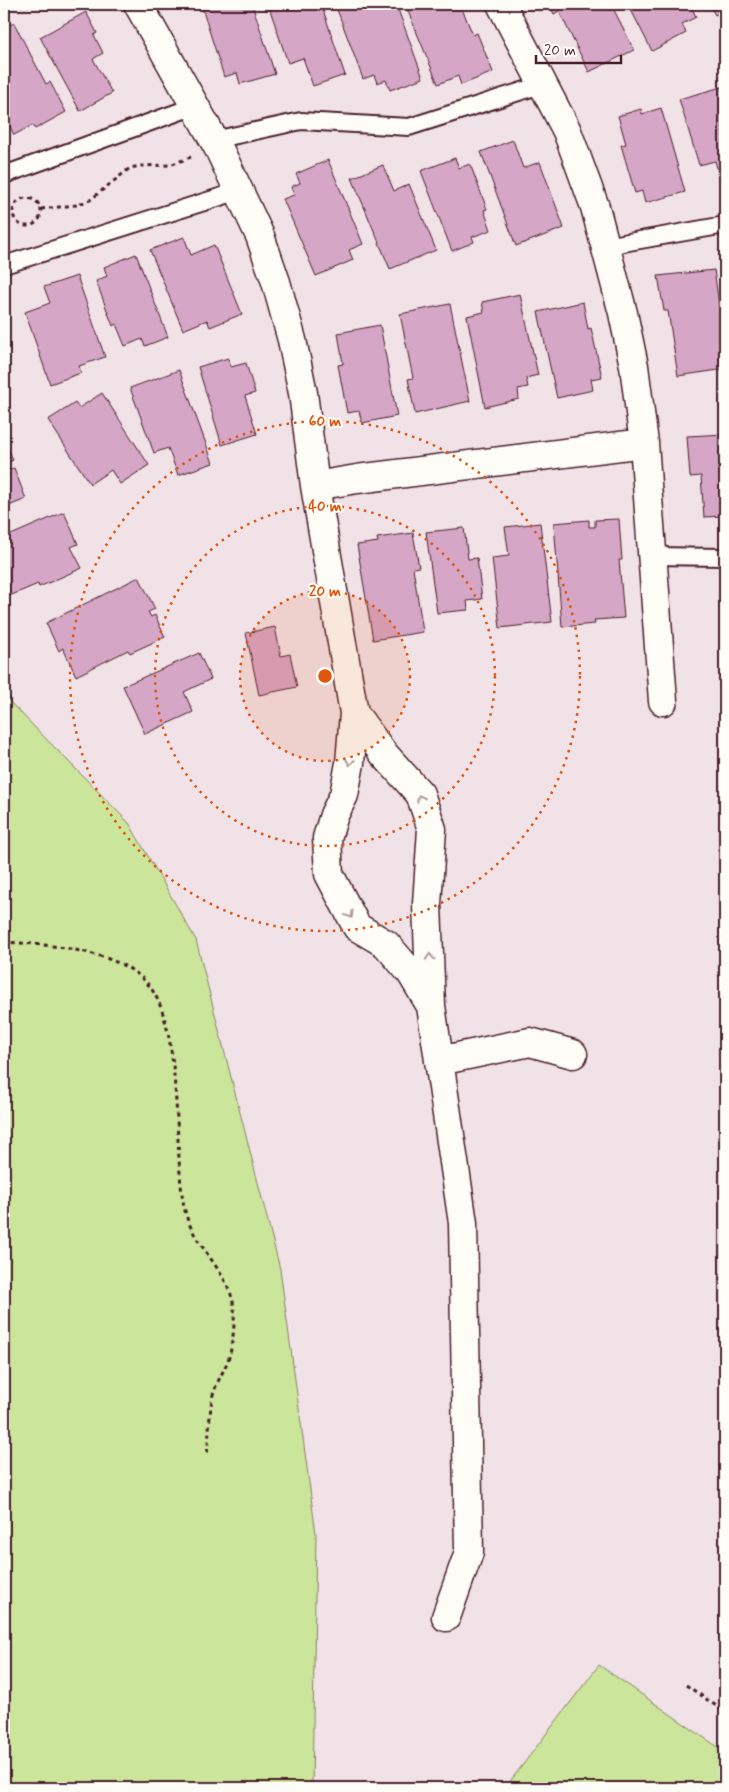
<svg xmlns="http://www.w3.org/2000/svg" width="729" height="1792" font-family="Mynerve,sans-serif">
	<rect width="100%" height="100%" fill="#f1e2e8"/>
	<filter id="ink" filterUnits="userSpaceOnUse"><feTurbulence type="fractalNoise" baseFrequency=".02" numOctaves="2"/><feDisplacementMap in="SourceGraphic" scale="10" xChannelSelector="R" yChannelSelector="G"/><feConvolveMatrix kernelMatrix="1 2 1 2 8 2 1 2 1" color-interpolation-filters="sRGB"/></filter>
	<g filter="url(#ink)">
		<path fill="#cbe59b" stroke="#8a8263" d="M4 696 129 823 196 940 280 1269 316 1534 312 1788H4Z
			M599 1665 725 1752V1788H505Z"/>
		<path fill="#d5a6c5" stroke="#4a1f2b" d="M205 4H252L275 74 240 84 237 73 224 77 202 8 206 7Z
			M268 4H321L345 75 313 86 303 58 288 63Z
			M335 4H396L423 78 390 90 386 80 377 83 374 75 363 79Z
			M405 4H460L473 35 477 33 493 72 461 85 458 76 438 84Z
			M549 4H611L634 50 589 72 559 11 554 14Z
			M628 4H690L696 17 682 24 686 33 652 51Z
			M709 4H725V10L715 15Z
			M86 12 97 33 94 35 103 53 93 59 112 93 80 111 40 37Z
			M14 23 46 84 50 82 66 112 35 129 33 125 14 135 4 115V28Z
			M725 86V188L723 189 715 161 699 165 679 99Z
			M661 108 685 192 645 203 642 191 635 193 621 145 626 144 618 116 641 109 642 114Z
			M513 140 523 168 540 162 564 228 516 246 481 152Z
			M455 158 459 168 470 164 487 209 484 210 491 230 472 237 474 242 452 251 421 171Z
			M328 160 363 244 349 250 353 260 316 276 283 199 294 195 291 187 300 183 296 174Z
			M383 165 394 191 409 184 436 250 390 269 352 178Z
			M184 237 191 255 214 245 242 314 210 327 207 320 183 330 150 250Z
			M136 254 168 337 145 346 142 339 125 346 116 324 113 326 96 281 107 276 104 267Z
			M714 270 725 345V369L678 376 668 311H664L658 276Z
			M77 276 105 357 79 366 81 373 50 384 25 312 50 303 44 287Z
			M520 294 538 375 526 378 528 387 518 389 519 399 485 407 467 316 484 312 482 302Z
			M583 302 588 329 591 328 602 377 591 379 593 390 557 398 538 312Z
			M450 304 470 401 415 414 408 379 413 378 400 314Z
			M380 325 397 416 362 423 359 411 347 413 338 365 343 364 338 333Z
			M228 358 231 367 246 363 255 393 245 396 257 434 222 445 198 367Z
			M179 370 213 463 178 475 168 448 154 453 130 388Z
			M102 393 149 465 120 484 111 470 90 484 48 420 75 403 79 408Z
			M725 434V516L704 517 701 476 690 477 687 436Z
			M4 438 13 460 7 463 9 470 14 468 26 499 4 508Z
			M64 512 78 544 71 547 82 568 39 587 38 584 7 597 4 588V538Z
			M619 519 622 560H619L624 618 594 620 595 624 562 627 554 523 589 520V527H595V520Z
			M540 523 552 622 500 628 492 558 509 556 505 527Z
			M464 528 468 559 477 558 482 599 467 601 468 610 437 613 426 532Z
			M413 533 419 567 413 568 423 632 373 640 357 545 378 542 377 538Z
			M139 577 155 609 148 612 151 617 155 615 165 637 130 653 128 650 76 676 63 648 59 651 46 623Z
			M275 627 281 656 290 654 297 687 259 695 246 633Z
			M199 653 211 679 184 692 193 712 145 734 123 686Z"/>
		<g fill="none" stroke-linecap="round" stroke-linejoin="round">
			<defs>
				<path id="lane" d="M214 140 301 121 409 127 544 84
					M4 175 195 106
					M606 246 725 225
					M4 265 239 191
					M652 556 725 557"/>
				<path id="street" d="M138 4 220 151 260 236 276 282 292 340 303 393 315 486 354 713 350 763 344 795 334 815 327 838 329 874 357 927 386 944 411 973 431 1006
					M501 4 567 131 595 207 623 313 634 366 644 443 663 701
					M315 486 357 479 644 443
					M354 713 383 753 420 794 432 829 427 904 431 1006 463 1223 469 1552 446 1617
					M439 1061 530 1042 573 1054"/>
			</defs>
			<use href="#lane" stroke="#4a1f2b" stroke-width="20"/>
			<use href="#street" stroke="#4a1f2b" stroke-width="31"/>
			<path stroke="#4a1f2b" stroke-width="3" stroke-dasharray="4 4" stroke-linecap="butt" d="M13 212a14 14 0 1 1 28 0a14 14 0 1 1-28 0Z
				M41 209 76 205 90 200 130 168 141 166 170 165 191 157
				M4 942C45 944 117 950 146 982 185 1023 172 1154 185 1211 193 1246 230 1272 234 1308 235 1321 233 1341 230 1354 226 1369 215 1383 212 1399 209 1418 209 1437 207 1456
				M686 1685 725 1712"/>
			<use href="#lane" stroke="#fdfcf7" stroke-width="16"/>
			<use href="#street" stroke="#fdfcf7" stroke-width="28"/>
		</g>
		<defs><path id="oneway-chevron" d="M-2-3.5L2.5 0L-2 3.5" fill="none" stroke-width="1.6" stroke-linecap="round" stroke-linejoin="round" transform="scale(1.25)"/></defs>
		<g stroke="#ac999b">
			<use href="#oneway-chevron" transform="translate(350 762) rotate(97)"/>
			<use href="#oneway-chevron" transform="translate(420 798) rotate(-116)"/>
			<use href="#oneway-chevron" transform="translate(350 915) rotate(59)"/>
			<use href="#oneway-chevron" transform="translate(430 957) rotate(-92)"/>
		</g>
	</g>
	<circle cx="325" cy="676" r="85" fill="#e0560e" fill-opacity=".12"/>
	<g fill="none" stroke="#e0560e" stroke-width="2.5" stroke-dasharray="2.5 5">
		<circle cx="325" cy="676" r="85"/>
		<circle cx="325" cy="676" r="170"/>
		<circle cx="325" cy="676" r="255"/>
	</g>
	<circle cx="325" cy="676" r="8" fill="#e0560e" stroke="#fdfcf7" stroke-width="2.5"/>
	<g font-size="15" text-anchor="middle" font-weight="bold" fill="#e0560e" stroke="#fdfcf7" stroke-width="4" stroke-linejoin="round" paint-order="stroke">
		<text x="325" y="426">60 m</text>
		<text x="325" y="511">40 m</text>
		<text x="325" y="596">20 m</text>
	</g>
	<rect width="729" height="1792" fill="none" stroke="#fdfcf7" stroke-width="20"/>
	<rect x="10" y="10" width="709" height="1772" fill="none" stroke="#4a1f2b" stroke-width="2" filter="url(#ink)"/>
	<path d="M536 55v8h85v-8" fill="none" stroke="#4a1f2b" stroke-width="2.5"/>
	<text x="544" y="55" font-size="15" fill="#4a1f2b" stroke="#fdfcf7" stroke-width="4" paint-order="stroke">20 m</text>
</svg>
